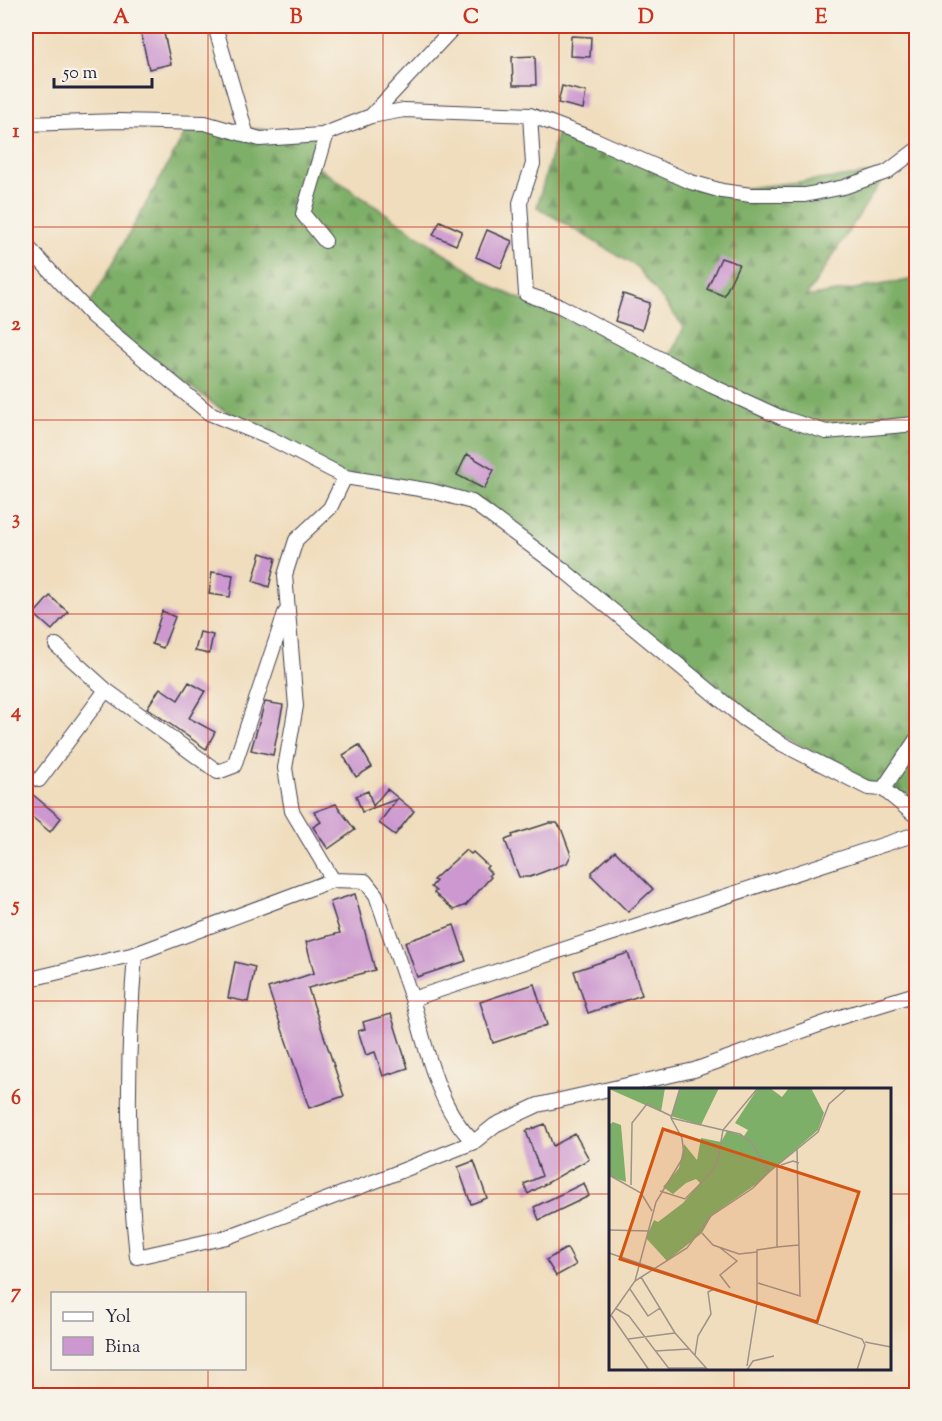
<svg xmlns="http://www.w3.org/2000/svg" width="942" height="1421" font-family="'Sorts Mill Goudy',serif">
	<defs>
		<pattern id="forest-firs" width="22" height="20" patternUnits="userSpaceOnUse" patternTransform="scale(1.5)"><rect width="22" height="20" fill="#7eaf68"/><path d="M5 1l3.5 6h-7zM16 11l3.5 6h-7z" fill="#678e57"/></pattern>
	</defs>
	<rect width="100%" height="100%" fill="#f7f3e8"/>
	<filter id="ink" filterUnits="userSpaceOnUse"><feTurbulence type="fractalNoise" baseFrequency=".0167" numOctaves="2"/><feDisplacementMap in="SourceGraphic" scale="12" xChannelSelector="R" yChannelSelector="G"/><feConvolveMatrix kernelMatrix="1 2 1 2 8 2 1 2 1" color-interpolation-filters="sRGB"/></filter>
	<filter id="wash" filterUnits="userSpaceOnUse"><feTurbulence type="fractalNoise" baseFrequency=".008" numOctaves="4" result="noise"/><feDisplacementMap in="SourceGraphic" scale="24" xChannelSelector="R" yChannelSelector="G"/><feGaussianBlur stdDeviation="1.35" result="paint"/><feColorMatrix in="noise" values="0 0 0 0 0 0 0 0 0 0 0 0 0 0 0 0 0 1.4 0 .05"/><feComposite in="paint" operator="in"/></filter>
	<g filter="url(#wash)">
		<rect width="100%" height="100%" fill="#f0ddbd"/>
		<path fill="url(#forest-firs)" stroke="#506852" stroke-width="1.5" d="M191 123 322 135 316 166 497 289 667 362 684 327 637 267 537 207 559 126 722 191 887 172 806 297 916 279V808L769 728 481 510 345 477 215 405 87 309Z"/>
		<g id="blocks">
			<path fill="#cc98cf" d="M163 29 171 64 149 69 141 34Z
				M571 36 591 37 590 57 570 56Z
				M535 56 536 85H513L512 57Z
				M562 86 586 92 583 109 558 103Z
				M440 221 462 231 456 245 433 235Z
				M487 230 512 241 501 268 476 257Z
				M721 258 739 264 724 296 707 289Z
				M623 294 650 303 642 330 615 321Z
				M467 454 494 470 484 489 457 475Z
				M261 553 276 558 269 587 253 581Z
				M212 572 233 575 230 597 209 594Z
				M50 596 68 612 52 630 34 614Z
				M162 611 175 617 163 648 152 644Z
				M200 632 213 635 209 654 195 651Z
				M189 682 205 691 189 718 215 732 206 749 147 708 160 688 178 700Z
				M265 702 283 705 273 755 251 750Z
				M359 745 372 767 356 777 343 755Z
				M26 789 61 818 50 832 26 812Z
				M387 789 414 811 395 835 379 823 397 799 362 812 356 796 368 791 373 806Z
				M336 804 355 830 328 849 313 827 321 822 314 812Z
				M549 823H557L561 828 571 855 567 863 530 877H519L505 840 513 837 512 835Z
				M466 850 471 854 473 852 488 866 486 868 491 873 489 875 491 877 466 905 454 910 434 893 436 891 431 887 436 881 433 880Z
				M615 851 653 889 628 912 592 876V872Z
				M355 894 375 970 308 988 344 1096 309 1108 268 988 314 973 306 942 340 933 330 902Z
				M454 925 466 961 417 977 405 942Z
				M628 953 642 995 588 1013 574 971Z
				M235 962 255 967 248 1002 228 998Z
				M534 984 547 1025 493 1043 480 1002Z
				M391 1014 408 1068 383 1076 375 1052 366 1055 358 1031 365 1029 363 1022Z
				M545 1124 553 1146 575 1134 589 1159 528 1194 524 1184 542 1176 526 1131Z
				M474 1161 487 1198 471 1204 458 1167Z
				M584 1183 589 1196 539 1220 534 1207Z
				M567 1248 576 1265 556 1276 546 1260Z"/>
		</g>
	</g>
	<g filter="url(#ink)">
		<use href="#blocks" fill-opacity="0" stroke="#413e4e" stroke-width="1.5"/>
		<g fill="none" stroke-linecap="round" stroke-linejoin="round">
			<defs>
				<path id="minor" d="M215 26 247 136
					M530 115 533 164 520 203 526 294 560 306 712 386 780 417 826 432 916 424
					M371 116 455 26
					M26 124 119 121 205 123 260 139 322 135 371 116 404 110 530 115 596 140 691 182 722 191 751 195H805L844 187 887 172 916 150
					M325 241 303 214 327 133
					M26 245 92 316 209 413 270 438 345 477 432 491 472 502 561 568 744 719 782 744 868 788 883 789 916 740
					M56 645 106 690
					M39 780 106 690 218 772 234 766 285 613
					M883 789 916 816
					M333 880 292 811 285 768 296 706 285 575 296 540 330 508 345 477
					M135 954C127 1054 126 1157 137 1257L227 1237 386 1177 474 1142 495 1125 538 1105 694 1070 844 1016 916 994
					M26 980 135 954 333 880 365 881 376 895 412 999 916 834
					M412 999C426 1046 437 1108 474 1142"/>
			</defs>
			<use href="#minor" stroke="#413e4e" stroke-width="16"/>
			<use href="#minor" stroke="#fff" stroke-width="14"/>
		</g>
	</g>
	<path fill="none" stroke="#c8321e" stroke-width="1.5" stroke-opacity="0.55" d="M208 26V1294M383 26V1396M559 26V1396M734 26V1090M26 227H916M26 420H916M26 614H916M26 807H916M26 1001H916M26 1194H610M890 1194H916M208 1368V1396M734 1368V1396"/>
	<g transform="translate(609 1088)">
		<rect width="282" height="282" fill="#f0ddbd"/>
		<path d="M56 0 52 24 0 1V0ZM71 0H110L92 37 62 28ZM149 0H161L173 9 180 0H202L215 25 209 42 146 97 103 127 93 145 58 173 37 150 45 132 49 134 74 115 91 95 87 91 77 95 64 106 54 99 70 80 75 56 88 72 92 50 112 54 118 43 135 48 139 42 126 35ZM4 34 12 37 17 94 0 88V37Z" fill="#7eaf68"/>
		<path fill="none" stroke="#9e9289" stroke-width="1.5" d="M172 77 184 73 190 75M160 84 209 44 220 16 238 0M0 87 32 105 43 123M22 97 23 35 38 16 62 28M51 103 76 111 97 90 108 76 114 42 148 1M0 142 41 143M93 145 104 157 130 166 148 164M110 159 128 173 111 187 121 200M168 159 190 157M0 165 253 251 256 257 248 282M32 189 66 245 99 282M26 193 78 160 102 128 144 100 160 84 143 55 131 46 62 30M149 195 191 208 188 60M21 201 39 228 51 220M6 220 20 228 61 282M2 227 40 282M0 230 26 193 47 114 75 68 73 50 62 30 71 0M19 251 66 245M256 254 282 259M46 263 80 261M86 267 89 248 102 226 99 204 105 201M138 278 148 215V162L168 159V79M60 280H97M138 282 144 273 165 268"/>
		<path fill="#d45411" fill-opacity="0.15" stroke="#d45411" stroke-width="3" d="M54 41 250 104 208 234 11 171Z"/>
		<rect width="282" height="282" fill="none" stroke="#22223b" stroke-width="3"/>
	</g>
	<rect width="942" height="1421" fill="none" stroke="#f7f3e8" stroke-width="66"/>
	<rect x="51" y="1292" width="195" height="78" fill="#f7f3e8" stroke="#a29fa3" stroke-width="1.5"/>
	<rect x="63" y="1312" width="30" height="9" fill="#ffffff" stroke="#a29fa3" stroke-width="1.5"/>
	<text x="105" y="1322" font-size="18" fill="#22223b">Yol</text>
	<rect x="63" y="1337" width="30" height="18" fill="#cc98cf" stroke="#a29fa3" stroke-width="1.5"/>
	<text x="105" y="1352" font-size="18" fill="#22223b">Bina</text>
	<path d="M54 78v9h98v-9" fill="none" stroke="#22223b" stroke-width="3"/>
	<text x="63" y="78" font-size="18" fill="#22223b" stroke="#f7f3e8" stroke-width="4.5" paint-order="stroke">50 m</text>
	<rect x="33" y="33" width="876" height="1355" fill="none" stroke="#c8321e" stroke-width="2"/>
	<g font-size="20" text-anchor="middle" font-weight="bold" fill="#c8321e">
		<text x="121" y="23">A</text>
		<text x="296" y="23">B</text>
		<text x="471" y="23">C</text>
		<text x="646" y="23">D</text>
		<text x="821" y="23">E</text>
		<text x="16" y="137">1</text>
		<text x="16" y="330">2</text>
		<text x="16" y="524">3</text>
		<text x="16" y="717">4</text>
		<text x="16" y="911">5</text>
		<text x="16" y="1104">6</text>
		<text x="16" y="1298">7</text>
	</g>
</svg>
